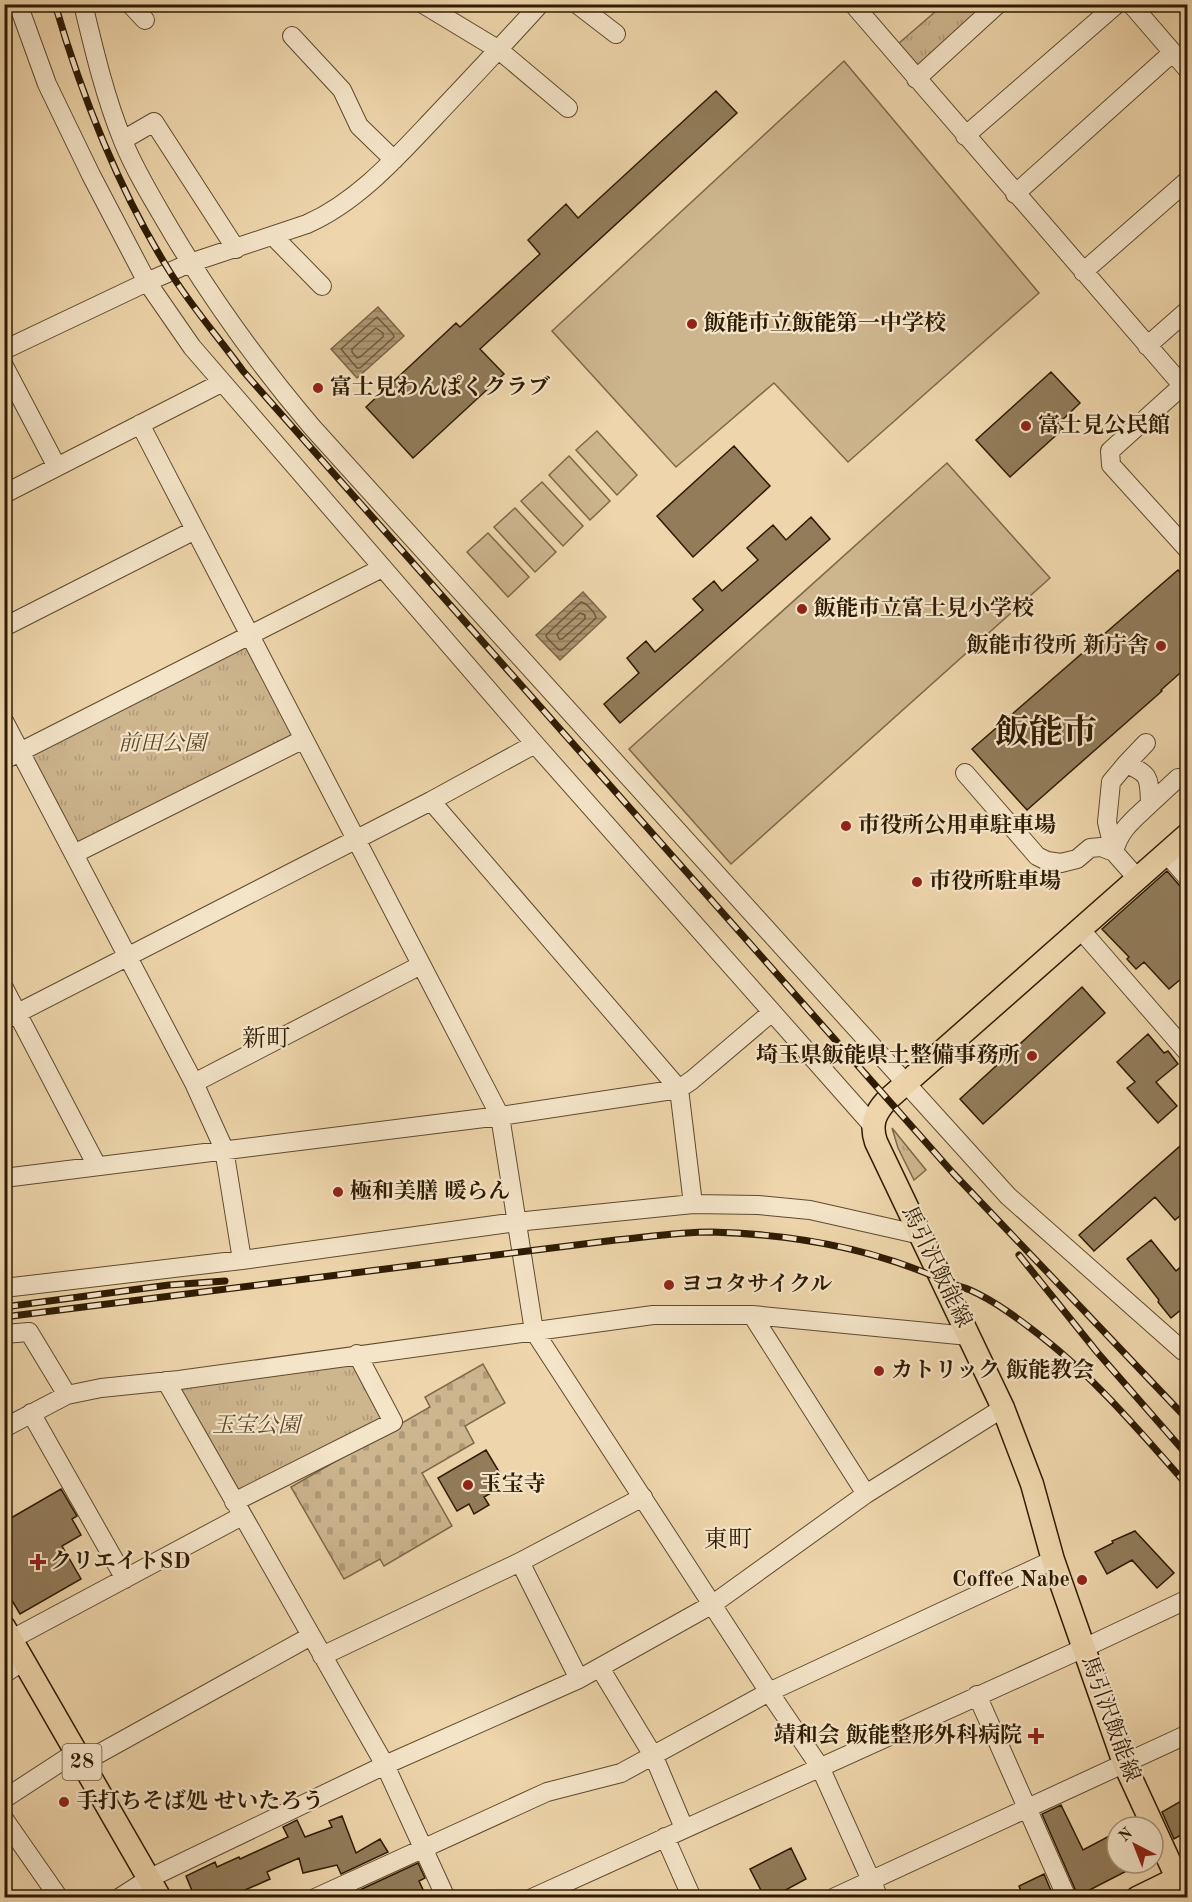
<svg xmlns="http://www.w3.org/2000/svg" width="1192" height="1902" font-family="'Old Standard TT','Noto Serif JP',serif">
	<defs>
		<pattern id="grass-tufts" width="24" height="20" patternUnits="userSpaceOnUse" patternTransform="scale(1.5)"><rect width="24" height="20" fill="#cdb58e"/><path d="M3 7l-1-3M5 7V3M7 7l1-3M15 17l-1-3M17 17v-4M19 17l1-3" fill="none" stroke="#b09b79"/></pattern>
		<pattern id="cemetery-stones" width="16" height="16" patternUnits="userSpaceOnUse" patternTransform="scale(1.5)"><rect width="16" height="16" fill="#cdb58e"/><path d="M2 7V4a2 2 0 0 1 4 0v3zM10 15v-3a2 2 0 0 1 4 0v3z" fill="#b09b79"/></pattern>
		<pattern id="water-rules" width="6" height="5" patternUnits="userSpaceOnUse" patternTransform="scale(1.5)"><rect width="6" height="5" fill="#ad9672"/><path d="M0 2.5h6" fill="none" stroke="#8d7a5b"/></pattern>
	</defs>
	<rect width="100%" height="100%" fill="#eed5ab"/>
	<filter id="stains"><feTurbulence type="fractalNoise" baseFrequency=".00333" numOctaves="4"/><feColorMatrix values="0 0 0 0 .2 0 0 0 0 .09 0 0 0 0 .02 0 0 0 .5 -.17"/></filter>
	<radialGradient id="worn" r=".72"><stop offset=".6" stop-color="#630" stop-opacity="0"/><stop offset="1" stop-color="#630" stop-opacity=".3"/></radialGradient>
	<path fill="url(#grass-tufts)" stroke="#7e6848" stroke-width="1.5" d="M943 5H987L918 66 898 44Z
		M250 635 304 739 74 854 20 751Z
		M892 1128 926 1170 914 1180 898 1148Z
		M357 1354 393 1422 234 1502 172 1392 179 1380Z"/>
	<path fill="url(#cemetery-stones)" stroke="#7e6848" stroke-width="1.5" d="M483 1364 505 1403 465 1426 474 1443 422 1473 452 1526 384 1566 380 1559 344 1579 291 1487 430 1407 425 1397Z"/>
	<path fill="#cdb58e" stroke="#7e6848" stroke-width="1.5" d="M844 61 1039 293 848 462 774 383 676 467 552 331Z
		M597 431 637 475 617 495 576 450Z
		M569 456 610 501 590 520 549 475Z
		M947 463 1050 578 731 864 629 749Z
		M542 482 583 526 563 546 521 501Z
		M515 508 556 552 535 572 494 527Z
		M488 533 529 577 508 597 467 552Z"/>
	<path fill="url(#water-rules)" stroke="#7a6546" stroke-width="1.5" d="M378 307 404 336 357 378 331 349Z
		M583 592 606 617 560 660 536 635Z"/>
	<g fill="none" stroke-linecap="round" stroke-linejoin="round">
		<path stroke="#6e583a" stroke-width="1.5" d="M377 317 393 334 394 337 360 368H357L341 349Z
			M376 328 383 333V337L360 357 357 358 352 352V349Z
			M581 602C587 603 595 613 596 618L562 650H559L547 638 546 635Z
			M580 613 585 615V619L562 639H559L557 634Z"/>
	</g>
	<path fill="#927c5a" stroke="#2e1b03" stroke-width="1.5" d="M716 91 737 113 480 349 504 374 413 458 366 407 456 323 460 327 540 254 528 240 566 204 578 218Z
		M1051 372 1080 403 1058 424 1063 429 1010 477 976 440Z
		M734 446 770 486 693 557 657 516Z
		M811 517 830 539 620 723 604 704 639 673 627 658 646 641 655 652 703 610 693 599 714 581 722 591 758 560 747 548 773 525 786 540Z
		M1178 570 1188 580V666L1161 690 1162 691 1027 810 972 749Z
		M1167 871 1180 886 1188 889V973L1169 989 1144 962 1136 969 1127 959 1129 957 1102 929Z
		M1082 987 1105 1013 983 1124 960 1099Z
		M1148 1034 1164 1053 1168 1051 1178 1064 1156 1082 1177 1106 1158 1123 1127 1088 1135 1082 1117 1062Z
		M1187 1140 1188 1209 1175 1220 1155 1197 1094 1251 1079 1235Z
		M1151 1240 1176 1271 1188 1260V1304L1171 1318 1158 1302 1159 1300 1127 1259Z
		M486 1450 501 1475 491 1481 496 1490 484 1497 489 1505 474 1514 469 1504 457 1511 438 1478Z
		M61 1489 77 1516 72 1519 81 1535 62 1546 81 1579 20 1614 4 1587V1522Z
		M1135 1531 1174 1573 1157 1588 1132 1560 1107 1574 1095 1552 1113 1543 1112 1541Z
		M1188 1797V1831L1174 1839 1162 1812Z
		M1061 1805 1083 1850 1117 1832V1863H1142L1078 1896 1042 1814Z
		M342 1816 356 1853 380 1839 388 1852 341 1874 337 1865 303 1873 299 1858 267 1872 270 1879 227 1898H195L186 1876 215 1862 217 1867 239 1857 240 1859 288 1837 283 1827 297 1820 305 1837 332 1827 329 1821Z
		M791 1848 806 1879 771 1898H765L750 1869Z
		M418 1863 425 1878 419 1881 427 1898H350L349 1895Z
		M1044 1874 1054 1898H1024L1019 1886Z"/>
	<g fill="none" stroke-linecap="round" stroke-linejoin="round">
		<defs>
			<path id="minor" d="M18 4 47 84 91 175 147 282 192 347 535 744 873 1126
				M83 4C94 50 105 97 123 141 136 173 155 203 173 234 214 302 260 366 312 427L1008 1196 1183 1351 1188 1352
				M130 4 145 20
				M423 4 499 50 568 108
				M577 4 616 34
				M853 4 1188 392
				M1131 4 1188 70
				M292 36 342 90 359 126 394 160
				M916 79 998 4
				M965 136 1117 4
				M123 140 154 122 236 249
				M1015 194 1172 53
				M273 236 322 286
				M1083 272 1188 180
				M1147 346 1188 310
				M4 350 147 282 190 263 307 224C357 202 396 158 433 119 469 81 505 43 540 4
				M4 366 57 467
				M1182 386 1110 451 1111 465 1188 550
				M140 424 500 1116 534 1331 769 1692 820 1767 879 1898
				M4 494 221 383
				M4 627 195 530
				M4 721 194 1083 224 1149 242 1260
				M4 760 382 568
				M1126 764C1151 774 1149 779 1150 804 1134 819 1119 830 1114 852L1107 822 1111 782Z
				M1126 764 1146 743
				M965 773 1037 856 1047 861 1061 863 1077 859 1090 848 1101 847 1114 852 1137 878
				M431 801 679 1089 693 1204
				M1150 804 1178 778
				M1166 853 1188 878
				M74 854 304 739
				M1080 929 1188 1053
				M4 988 97 1166
				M4 1020 431 801 535 744
				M194 1083 421 965
				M4 1178 500 1116 679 1089 692 1080 772 1012
				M4 1288 242 1260 516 1222 693 1204 758 1205 810 1210 921 1235
				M752 1315 866 1494
				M4 1334 29 1332 67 1395
				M166 1381 385 1765 446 1898
				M31 1413 125 1579
				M4 1428 67 1395 101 1388 179 1380 653 1315H752L969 1336
				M234 1502 393 1422 357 1354
				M520 1562 579 1679
				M12 1639 242 1516
				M322 1656 520 1562 643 1497
				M600 1668 654 1757 684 1828
				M4 1674 23 1661
				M977 1695 1067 1898
				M82 1763 311 1636
				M4 1799 76 1752
				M4 1819 59 1898
				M665 1837 692 1898
				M119 1898 150 1878 385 1765 579 1679 713 1604 866 1494 1003 1408
				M315 1898 547 1792 621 1773 769 1692 1053 1560
				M532 1898 1084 1648 1188 1599
				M833 1898 1188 1734"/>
			<path id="major" d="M4 1627 160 1898
				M1177 1878 1124 1763 1053 1560 1032 1484 1003 1408 876 1142C870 1124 875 1113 887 1100L1188 834
				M1137 1898 1188 1873"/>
		</defs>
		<use href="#minor" stroke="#5e4a2d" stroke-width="20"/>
		<use href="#major" stroke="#2e1b03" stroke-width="25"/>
		<use href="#minor" stroke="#f4e4c8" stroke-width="18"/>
		<use href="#major" stroke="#eed5ab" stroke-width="22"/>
		<defs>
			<path id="rail" d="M55 4C81 94 120 193 170 272 191 306 219 338 243 371L953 1173 1188 1420
				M1019 1255 1097 1352 1188 1456
				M4 1307 169 1285 225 1281
				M4 1317 616 1240C647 1237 680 1232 711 1232 790 1234 868 1247 940 1279 950 1284 960 1286 970 1290 995 1301 1020 1320 1042 1337 1097 1380 1142 1434 1188 1486"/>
		</defs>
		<use href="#rail" stroke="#2e1b03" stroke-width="7"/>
		<use href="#rail" stroke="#f4e4c8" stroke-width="4.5" stroke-dasharray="14" stroke-linecap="butt"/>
	</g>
	<g fill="#8f2418" stroke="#f4e4c8" stroke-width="2">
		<circle cx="692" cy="324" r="6"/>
		<circle cx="318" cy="388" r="6"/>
		<circle cx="1026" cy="426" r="6"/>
		<circle cx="802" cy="609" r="6"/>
		<circle cx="1161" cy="646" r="6"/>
		<circle cx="846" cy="826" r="6"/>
		<circle cx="917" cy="882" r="6"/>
		<circle cx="1032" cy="1056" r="6"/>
		<circle cx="338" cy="1192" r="6"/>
		<circle cx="669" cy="1285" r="6"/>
		<circle cx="879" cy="1371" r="6"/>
		<circle cx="468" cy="1485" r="6"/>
		<path d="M35 1553h6v6h6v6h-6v6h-6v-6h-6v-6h6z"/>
		<circle cx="1082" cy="1580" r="6"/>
		<path d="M1033 1727h6v6h6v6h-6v6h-6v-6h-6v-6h6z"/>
		<circle cx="64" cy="1802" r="6"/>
	</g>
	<g text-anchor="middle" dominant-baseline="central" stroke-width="4.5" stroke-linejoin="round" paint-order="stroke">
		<rect fill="#f4e4c8" stroke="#69573e" stroke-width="1.5" x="62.5" y="1744" width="39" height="36" rx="4.5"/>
		<g font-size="21" font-weight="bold" fill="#2e1b03">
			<text x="82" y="1762">28</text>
		</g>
		<g font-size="22" font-weight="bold" fill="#2e1b03" stroke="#f4e4c8" text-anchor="start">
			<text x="704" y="324">飯能市立飯能第一中学校</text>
			<text x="330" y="388">富士見わんぱくクラブ</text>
			<text x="1038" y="426">富士見公民館</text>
			<text x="814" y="609">飯能市立富士見小学校</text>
			<text x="1149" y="646" text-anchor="end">飯能市役所 新庁舎</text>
			<text x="858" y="826">市役所公用車駐車場</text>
			<text x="929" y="882">市役所駐車場</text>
			<text x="1020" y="1056" text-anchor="end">埼玉県飯能県土整備事務所</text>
			<text x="350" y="1192">極和美膳 暖らん</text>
			<text x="681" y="1285">ヨコタサイクル</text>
			<text x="891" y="1371">カトリック 飯能教会</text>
			<text x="480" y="1485">玉宝寺</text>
			<text x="50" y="1562">クリエイトSD</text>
			<text x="1070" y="1580" text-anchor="end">Coffee Nabe</text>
			<text x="1022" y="1736" text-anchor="end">靖和会 飯能整形外科病院</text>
			<text x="76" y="1802">手打ちそば処 せいたろう</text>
		</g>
		<g font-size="22" font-style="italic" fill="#5e492d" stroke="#f4e4c8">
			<text x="162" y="744">前田公園</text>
			<text x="256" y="1426">玉宝公園</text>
		</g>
		<g font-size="22" fill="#2e1b03" stroke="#f4e4c8">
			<text transform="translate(936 1267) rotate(64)">馬引沢飯能線</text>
			<text transform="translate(1110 1719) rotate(70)">馬引沢飯能線</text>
		</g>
		<g font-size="24" fill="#2e1b03" stroke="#f4e4c8">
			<text x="266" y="1040">新町</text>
			<text x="728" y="1541">東町</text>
		</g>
		<g font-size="34" font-weight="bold" fill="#2e1b03" stroke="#f4e4c8">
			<text x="1046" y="734">飯能市</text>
		</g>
	</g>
	<rect width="1192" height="1902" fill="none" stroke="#eed5ab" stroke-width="24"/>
	<rect x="6" y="6" width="1180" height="1890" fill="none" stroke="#2e1b03" stroke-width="3"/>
	<rect x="12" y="12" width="1168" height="1878" fill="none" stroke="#2e1b03" stroke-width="1.5"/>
	<g transform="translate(1135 1845) rotate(318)"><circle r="28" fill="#f4e4c8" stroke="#a59479" stroke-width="1.5"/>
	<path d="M0-4.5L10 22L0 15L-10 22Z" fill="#8f2418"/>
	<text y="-9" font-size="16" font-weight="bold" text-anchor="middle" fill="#2e1b03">N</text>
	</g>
	<rect width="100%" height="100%" filter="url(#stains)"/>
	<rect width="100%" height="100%" fill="url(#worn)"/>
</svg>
